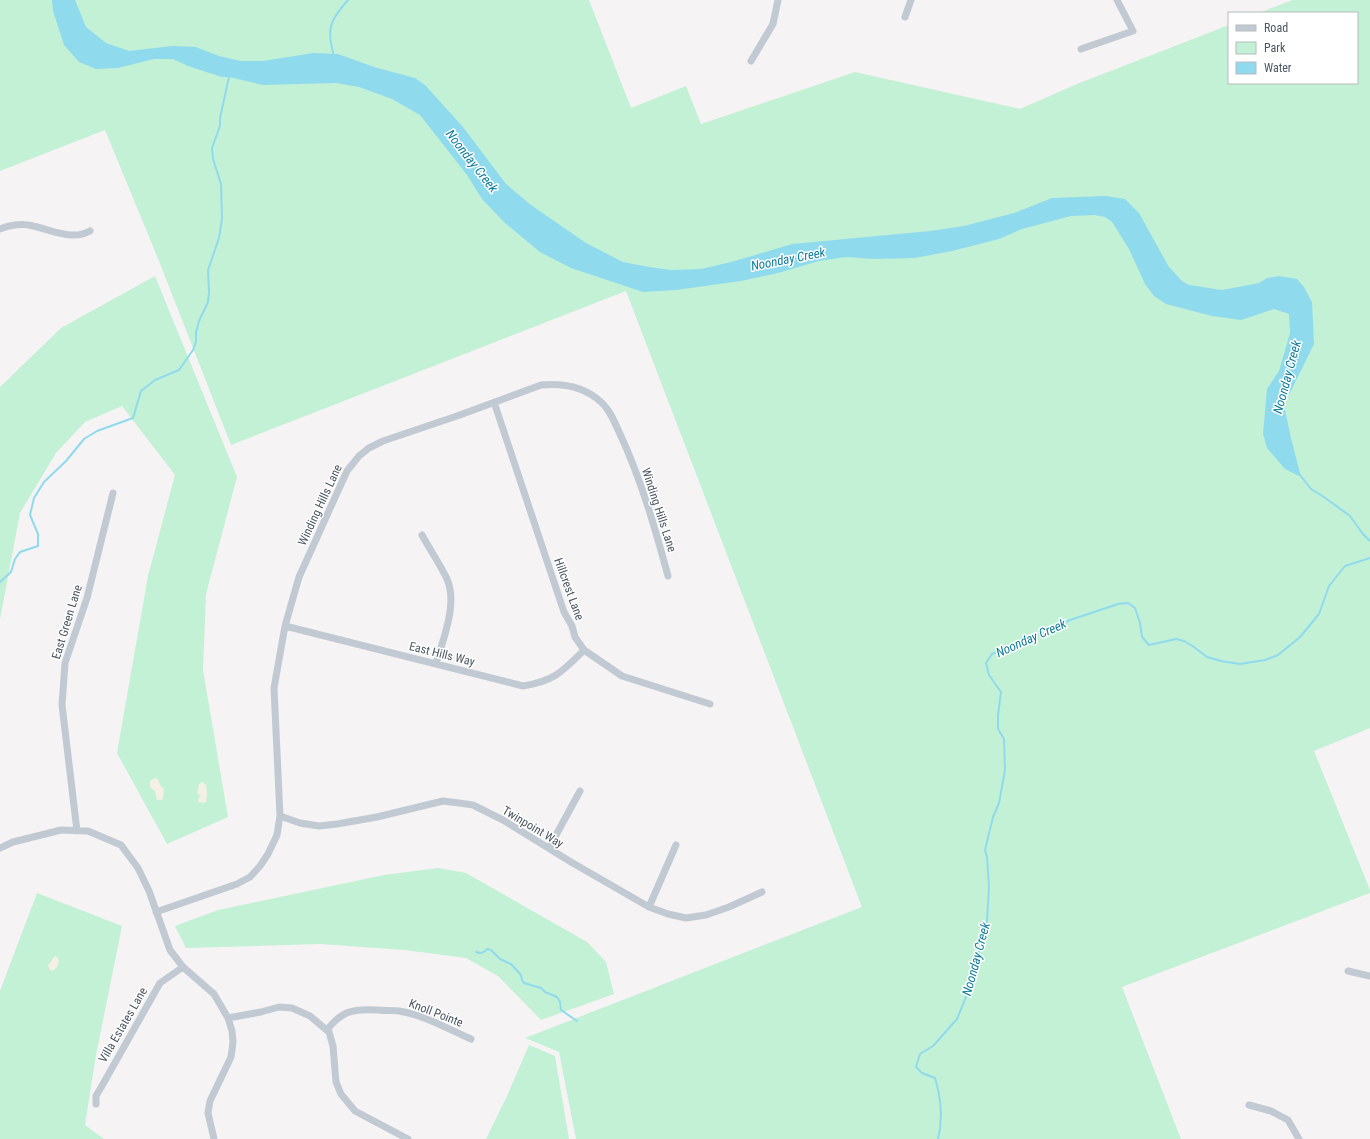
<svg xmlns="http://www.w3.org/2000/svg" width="1370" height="1139" font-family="'Roboto Condensed',sans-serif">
	<rect width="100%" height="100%" fill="#f5f3f3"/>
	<path fill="#c3f1d5" d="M0 0H589L631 108 686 86 701 124 855 72 1020 109 1077 84 1229 25V83H1357V13H1259L1293 0H1370V728L1314 751 1370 890V893L1122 987 1181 1139H576L559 1052 525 1038 862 907 626 291 231 445 159 261 105 130 0 171Z
		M155 276 237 477 206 594 203 670 228 817 167 844 117 753 148 576 175 475 122 406 85 422 56 453 20 513 0 619V387L61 328Z
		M438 868 466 873 587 942 606 962 614 994 541 1020 498 976 466 958 405 950 320 944 186 948 175 926 218 910 384 875Z
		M37 893 122 926 96 1055 85 1125 104 1139H0V991Z
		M529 1045 555 1056 569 1139H486L507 1096Z"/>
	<path fill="#f5f0e5" d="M155 778 158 779 160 785 164 789 163 799 161 800H157L155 791 150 787V781Z
		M202 782 206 785 207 795 206 802 202 803 198 801 199 797 201 795 197 794 199 784Z
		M56 956 58 958C60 963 57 969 52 971L50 970 48 966 54 957Z"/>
	<path fill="#90daee" d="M52 0H75L86 27 106 43 129 51 172 46 196 47 219 56 241 61H263L313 53 338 54 374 67 415 78 425 85 463 127 506 184 531 205 586 243 623 262 649 267 671 270 701 269 735 261 792 244 930 231 964 226 1014 213 1052 198 1106 196 1125 199 1139 213 1169 267 1182 281 1189 285 1222 290 1259 283 1267 278 1279 276 1297 279 1304 287 1312 302 1314 344 1284 405 1291 438 1301 477 1285 469 1267 448 1263 434 1267 389 1279 371 1290 333 1289 314 1274 309 1241 320 1212 316 1166 304 1154 296 1145 284 1129 249 1112 222 1105 217 1095 215 1071 216 1022 229 999 239 952 251 915 258 874 259 846 257 819 261 778 273 741 281 676 290 643 292 571 268 540 252 505 223 482 199 467 175 420 115 392 99 359 87 336 83 263 85 229 77H222L188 66 173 59H154L118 68 96 69 79 62 64 45 53 11Z"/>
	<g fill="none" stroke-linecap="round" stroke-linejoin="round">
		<path stroke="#90daee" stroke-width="2" d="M334 56C326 29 330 20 348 0
			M1300 475 1311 489 1324 497 1350 516 1363 534 1370 541
			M0 582 11 572 15 559 20 552 38 546V534L30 515 34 498 44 482 66 461 84 439 97 431 133 418 141 391 155 380 179 370 193 350 196 342V332L199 321 208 302 209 292 208 270 219 238 222 219 221 184 213 159 212 148 220 126V118L229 77 231 75
			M476 952C481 954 484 953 487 949L491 950 500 959 511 964 521 975 522 980 524 983 541 988 545 992 557 997 560 1002 561 1010 577 1021
			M938 1139C943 1120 941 1097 935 1078L922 1073 916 1067 920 1054 933 1046 957 1019 970 987 987 921 989 887 987 857 985 850 993 817 999 803 1005 770 1004 739 998 729V715L1001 692 989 675 986 663 992 654 1025 639 1050 630 1070 620 1118 604 1128 603 1135 608 1140 623 1142 637 1149 645 1176 639 1184 641 1194 647 1207 657 1221 661 1240 664 1265 660 1278 655 1300 637 1319 614 1329 586 1345 566 1370 558"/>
		<path stroke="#c1cad2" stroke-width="7" d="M905 17 911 0
			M1081 49 1133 31 1117 0
			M751 61 773 24 778 0
			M0 229C11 225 22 223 33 226 52 230 72 241 90 231
			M494 402 564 612 572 626 575 637 584 650 622 676 710 704
			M422 535C430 550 440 564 447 579 458 604 443 639 436 664
			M285 626 523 686C554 681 562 672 584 650
			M280 816 300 823 319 826 337 824 377 817 443 801 459 803 473 805 503 820 571 862 649 907 668 914 686 918 706 915 729 907 762 892
			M77 831 62 705 65 663 87 598 113 493
			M0 848 13 842 61 830 88 831 121 845 138 868 149 891 170 950 183 967 214 994 228 1018 232 1031 233 1042 231 1057 210 1101 208 1113 214 1139
			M549 848 580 791
			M649 907 676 845
			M156 912 237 884 250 877 260 866 268 854 277 835 280 816 274 688 285 626 299 577 347 471 359 456 369 448 383 441 457 416 541 385C563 383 585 387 601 402 610 410 615 423 620 434 641 479 655 528 668 576
			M1348 971 1370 976
			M228 1018 261 1012 279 1007 292 1008 310 1016 329 1032 333 1046 336 1082 341 1094 355 1111 408 1139
			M327 1030C342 1010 354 1009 378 1010 385 1011 393 1010 399 1011 424 1015 448 1029 471 1039
			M96 1104V1096L103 1084 160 983 183 967
			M1249 1105 1271 1111 1288 1120 1299 1139"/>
	</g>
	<g text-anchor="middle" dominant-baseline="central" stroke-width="3" stroke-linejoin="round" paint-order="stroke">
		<g font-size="12" fill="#4a5661" stroke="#fff">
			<text transform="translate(320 505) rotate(-65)">Winding Hills Lane</text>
			<text transform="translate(659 510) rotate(72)">Winding Hills Lane</text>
			<text transform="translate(569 589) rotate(70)">Hillcrest Lane</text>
			<text transform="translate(67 622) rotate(-73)">East Green Lane</text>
			<text transform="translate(442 654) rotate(14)">East Hills Way</text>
			<text transform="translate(533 827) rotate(31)">Twinpoint Way</text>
			<text transform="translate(436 1013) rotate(21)">Knoll Pointe</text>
			<text transform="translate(123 1025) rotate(-60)">Villa Estates Lane</text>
		</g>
		<g font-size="13" font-style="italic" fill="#0c7c9b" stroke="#fff">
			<text transform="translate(472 161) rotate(52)">Noonday Creek</text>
			<text transform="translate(788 259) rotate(-11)">Noonday Creek</text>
			<text transform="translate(1287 377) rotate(-75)">Noonday Creek</text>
			<text transform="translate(1031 638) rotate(-24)">Noonday Creek</text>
			<text transform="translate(976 959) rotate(-75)">Noonday Creek</text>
		</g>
	</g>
	<rect x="1228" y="12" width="130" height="72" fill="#ffffff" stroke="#b7bbc0"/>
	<rect x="1236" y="25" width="20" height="6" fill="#c1cad2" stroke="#b7bbc0"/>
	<text x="1264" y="32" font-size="12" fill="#4a5661">Road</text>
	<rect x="1236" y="42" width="20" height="12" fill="#c3f1d5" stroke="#b7bbc0"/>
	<text x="1264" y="52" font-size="12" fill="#4a5661">Park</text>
	<rect x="1236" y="62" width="20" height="12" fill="#90daee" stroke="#b7bbc0"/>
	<text x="1264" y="72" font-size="12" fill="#4a5661">Water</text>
</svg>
